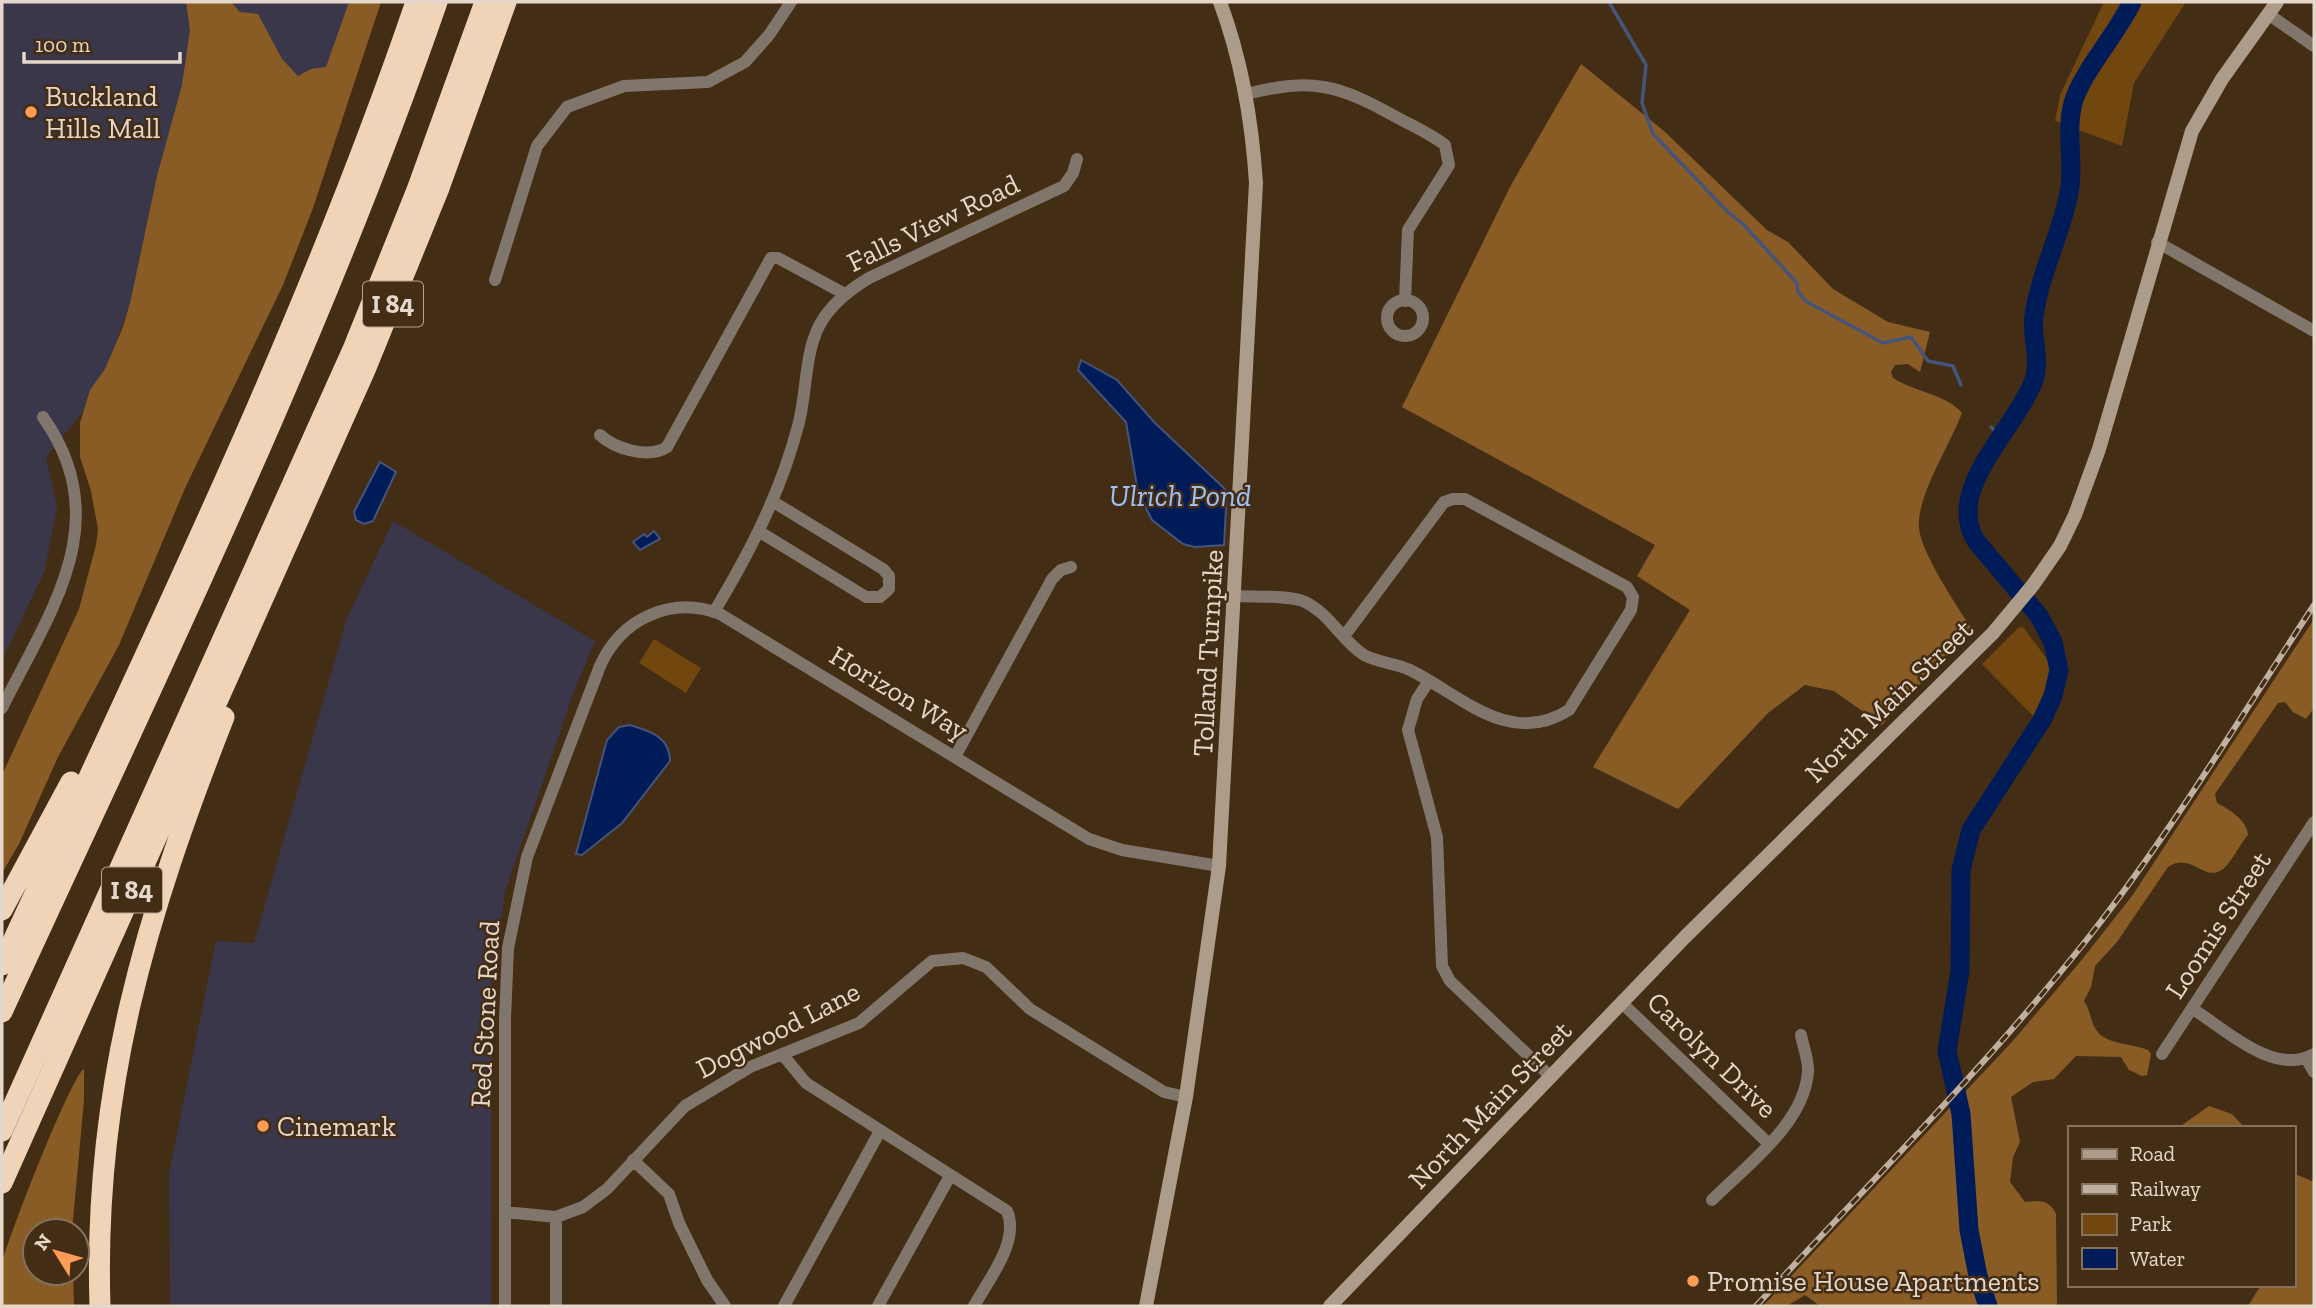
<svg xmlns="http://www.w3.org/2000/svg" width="2316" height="1308" font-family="'Zilla Slab',serif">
	<rect width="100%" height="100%" fill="#432d15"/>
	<path fill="#393749" d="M2 2H205L134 293 97 394 46 457 57 508 44 573 2 660Z
		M221 2H364L316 96Z
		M393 521 595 641 573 694 505 892 492 985 491 1306H170L169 1173 216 941 254 943 347 618Z"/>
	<path fill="#72470f" d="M2104 2H2186L2134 83 2122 146 2055 121 2060 95Z
		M2023 627 2053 667 2035 718 1982 664 2018 628Z
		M654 639 701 668 686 693 639 663Z"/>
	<path fill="#895c25" d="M186 2H231L240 12 258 14 282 59 298 76 311 69 326 67 349 2H381L313 208 283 285 186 486 119 645 58 757 19 844 2 873V775L79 609 96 545 98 529 91 491 80 457V423L90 390 105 369 123 327 131 299 157 176 182 85 190 30Z
		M1581 64 1664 131 1767 230 1788 242 1833 289 1888 322 1930 332 1920 372 1908 364 1895 365 1891 372 1893 378C1915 392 1948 395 1962 413 1951 443 1916 497 1919 528 1921 553 1957 606 1971 628L1882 725 1834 691 1805 685 1768 713 1678 809 1593 767 1690 610 1637 576 1655 545 1402 407 1511 185Z
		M2314 619V708L2306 719 2293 712 2285 702 2278 703 2215 794 2217 803C2230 810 2247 820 2248 835 2239 845 2231 865 2220 871 2203 880 2190 852 2168 867L2117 942 2095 966 2091 987 2084 1001C2091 1010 2090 1022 2097 1031 2105 1044 2135 1044 2148 1050L2151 1054 2147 1075 2142 1076 2129 1070 2121 1057 2076 1056 2054 1079 2033 1082 2011 1097 2020 1142 2013 1157 2010 1182 2025 1202C2039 1201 2049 1199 2056 1214L2057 1306H1820L1805 1295 1787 1306H1763L2011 1043 2080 962 2132 896Z
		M84 1069V1100L72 1231H35V1273H73L74 1306H2C2 1293 0 1276 2 1263 8 1238 71 1076 84 1069Z
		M2209 1106 2232 1114 2245 1128H2178Z
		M2293 1173 2314 1182V1306H2248L2261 1285H2293Z"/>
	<path fill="#001c58" stroke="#45547a" stroke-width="2" d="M1081 360 1117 380 1154 422 1227 491 1224 545 1195 547 1183 544 1152 520 1138 492 1126 422 1078 370Z
		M380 462 396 472 373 521 364 524 356 520 354 512Z
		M654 531 660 539 640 550 633 542 644 534 647 537Z
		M630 725C650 731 670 737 670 761L622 823 582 855 576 854 607 740 619 727Z"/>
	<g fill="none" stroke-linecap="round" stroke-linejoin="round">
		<path stroke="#45547a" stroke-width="3.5" d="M1609 2 1646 65 1642 103 1653 134 1728 212 1743 224 1797 283 1798 292 1807 302 1883 343 1911 337 1928 361 1953 366 1961 385
			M1991 427 2001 438"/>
		<path stroke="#001c58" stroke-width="19" d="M1988 1306 1978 1276 1969 1230 1961 1114 1947 1051 1960 971 1961 870 1971 830 2042 720 2053 696 2059 670 2053 642 2039 616 1976 541C1944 489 2016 429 2034 380 2041 359 2031 337 2034 316 2040 273 2061 235 2069 193 2075 163 2065 133 2073 103 2082 72 2117 34 2132 2"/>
		<path stroke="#81766b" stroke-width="12" d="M2268 14 2314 46
			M1247 94C1313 77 1339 85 1398 118 1413 126 1431 134 1445 145L1449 165 1408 230 1405 301
			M2157 242 2314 331
			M495 280 537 146 567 107 624 86 708 82 745 62 769 35 791 2
			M1387 318a18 18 0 1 1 36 0a18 18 0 1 1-36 0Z
			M600 435C615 449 649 459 667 447L771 258H778L845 294
			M760 532 866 597H880L889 589V576L883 569 772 501
			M1236 596C1253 597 1290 595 1305 602 1330 614 1342 641 1364 655 1379 663 1395 663 1410 670 1461 695 1509 748 1569 710L1631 610 1633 597 1627 587 1465 499H1453L1444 502 1345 635
			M714 612C750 552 780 494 798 426 807 394 804 356 819 326 830 305 849 290 869 278L1064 186 1073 173 1077 159
			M1429 681 1417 699 1408 730 1437 837 1442 966 1450 981 1551 1077
			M2 708C50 611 117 522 43 417
			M956 755 1052 579 1061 570 1071 567
			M1622 1003 1768 1143
			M2193 1009C2225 1029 2274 1077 2314 1054
			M782 1054 806 1083 1007 1211C1020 1241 989 1279 974 1306
			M2162 1054 2314 822
			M2306 1058 2314 1072
			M633 1160 669 1194 679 1223 707 1280 725 1306
			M1712 1200C1746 1166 1804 1124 1808 1072 1809 1061 1803 1046 1801 1035
			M505 1212 556 1217 583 1207 607 1189 685 1106 750 1067 859 1023 932 961 963 958 986 967 1030 1009 1164 1092 1186 1097
			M505 1306V1019L508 948 527 857 600 666C621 619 671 595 720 614L1089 839 1122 850 1219 866
			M556 1306V1217
			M784 1306 880 1131
			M878 1306 950 1176"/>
		<path stroke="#ad9c8a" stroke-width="14" d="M1146 1306 1186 1097 1219 866 1256 183C1252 120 1242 61 1220 2
			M1330 1306 1685 937 1993 633 2033 585 2060 546 2075 515 2099 449 2192 131 2222 79 2277 2"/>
		<path stroke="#efd4b7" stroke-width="21" d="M2 910 71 782
			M2 965C148 647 303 333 416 2
			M2 1012C155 678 317 349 437 2
			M2 1131 354 347 417 190 485 2
			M2 1183 365 370 439 188 506 2
			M100 1306C93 1090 146 915 224 717"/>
		<defs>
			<path id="rail" d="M1756 1306C1867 1185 1986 1067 2088 938 2171 833 2241 716 2314 605"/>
		</defs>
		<use href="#rail" stroke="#c0b0a0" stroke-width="6"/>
		<use href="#rail" stroke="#432d15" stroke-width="3.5" stroke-dasharray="10" stroke-linecap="butt"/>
	</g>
	<g fill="#fd9d55" stroke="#432d15" stroke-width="2.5">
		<circle cx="31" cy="112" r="7"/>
		<circle cx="263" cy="1126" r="7"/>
		<circle cx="1693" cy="1281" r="7"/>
	</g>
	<g text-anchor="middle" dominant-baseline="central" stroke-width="5" stroke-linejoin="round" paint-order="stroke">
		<g fill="#432d15" stroke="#b4a493" stroke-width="2">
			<rect x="363" y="281.5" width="60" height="45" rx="5"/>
			<rect x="102" y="867.5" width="60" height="45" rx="5"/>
		</g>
		<g font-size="26" font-weight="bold" fill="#e5d7c9">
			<text x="393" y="304">I 84</text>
			<text x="132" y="890">I 84</text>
		</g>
		<g font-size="28" fill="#e5d7c9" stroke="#432d15" text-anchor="start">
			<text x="45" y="96">Buckland<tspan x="45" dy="32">Hills Mall</tspan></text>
			<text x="277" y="1126">Cinemark</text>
			<text x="1707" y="1281">Promise House Apartments</text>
		</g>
		<g font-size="28" fill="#e5d7c9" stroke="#432d15">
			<text transform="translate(933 223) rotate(-26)">Falls View Road</text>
			<text transform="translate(1208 653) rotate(-87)">Tolland Turnpike</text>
			<text transform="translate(899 693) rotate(31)">Horizon Way</text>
			<text transform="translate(1889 701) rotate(-44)">North Main Street</text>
			<text transform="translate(2218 925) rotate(-57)">Loomis Street</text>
			<text transform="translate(485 1014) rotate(-87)">Red Stone Road</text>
			<text transform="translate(778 1030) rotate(-27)">Dogwood Lane</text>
			<text transform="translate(1712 1055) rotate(44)">Carolyn Drive</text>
			<text transform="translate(1490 1105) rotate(-46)">North Main Street</text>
		</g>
		<g font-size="30" font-style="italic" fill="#9ec0f7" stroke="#432d15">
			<text x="1180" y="496">Ulrich Pond</text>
		</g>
	</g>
	<rect width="2316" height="1308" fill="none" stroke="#e5d7c9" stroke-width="7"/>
	<rect x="2068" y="1126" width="228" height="161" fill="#432d15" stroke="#84715d" stroke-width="2"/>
	<rect x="2082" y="1149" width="35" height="10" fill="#ad9c8a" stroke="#84715d" stroke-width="2"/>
	<text x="2130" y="1161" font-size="21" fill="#e5d7c9">Road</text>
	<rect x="2082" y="1184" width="35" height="10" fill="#c0b0a0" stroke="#84715d" stroke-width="2"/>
	<text x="2130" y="1196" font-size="21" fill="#e5d7c9">Railway</text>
	<rect x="2082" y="1214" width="35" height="21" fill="#72470f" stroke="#84715d" stroke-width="2"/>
	<text x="2130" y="1231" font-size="21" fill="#e5d7c9">Park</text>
	<rect x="2082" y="1248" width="35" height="21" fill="#001c58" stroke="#84715d" stroke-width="2"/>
	<text x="2130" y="1266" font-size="21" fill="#e5d7c9">Water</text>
	<g transform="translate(56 1252) rotate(307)"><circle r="33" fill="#432d15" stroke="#84715d" stroke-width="2"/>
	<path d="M0-5L12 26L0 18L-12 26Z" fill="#fd9d55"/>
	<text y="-10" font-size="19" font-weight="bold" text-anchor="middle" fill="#e5d7c9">N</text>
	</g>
	<path d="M24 52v10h156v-10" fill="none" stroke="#e5d7c9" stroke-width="3.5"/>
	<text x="35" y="52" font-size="21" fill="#e5d7c9" stroke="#432d15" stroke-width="5" paint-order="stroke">100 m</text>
</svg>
